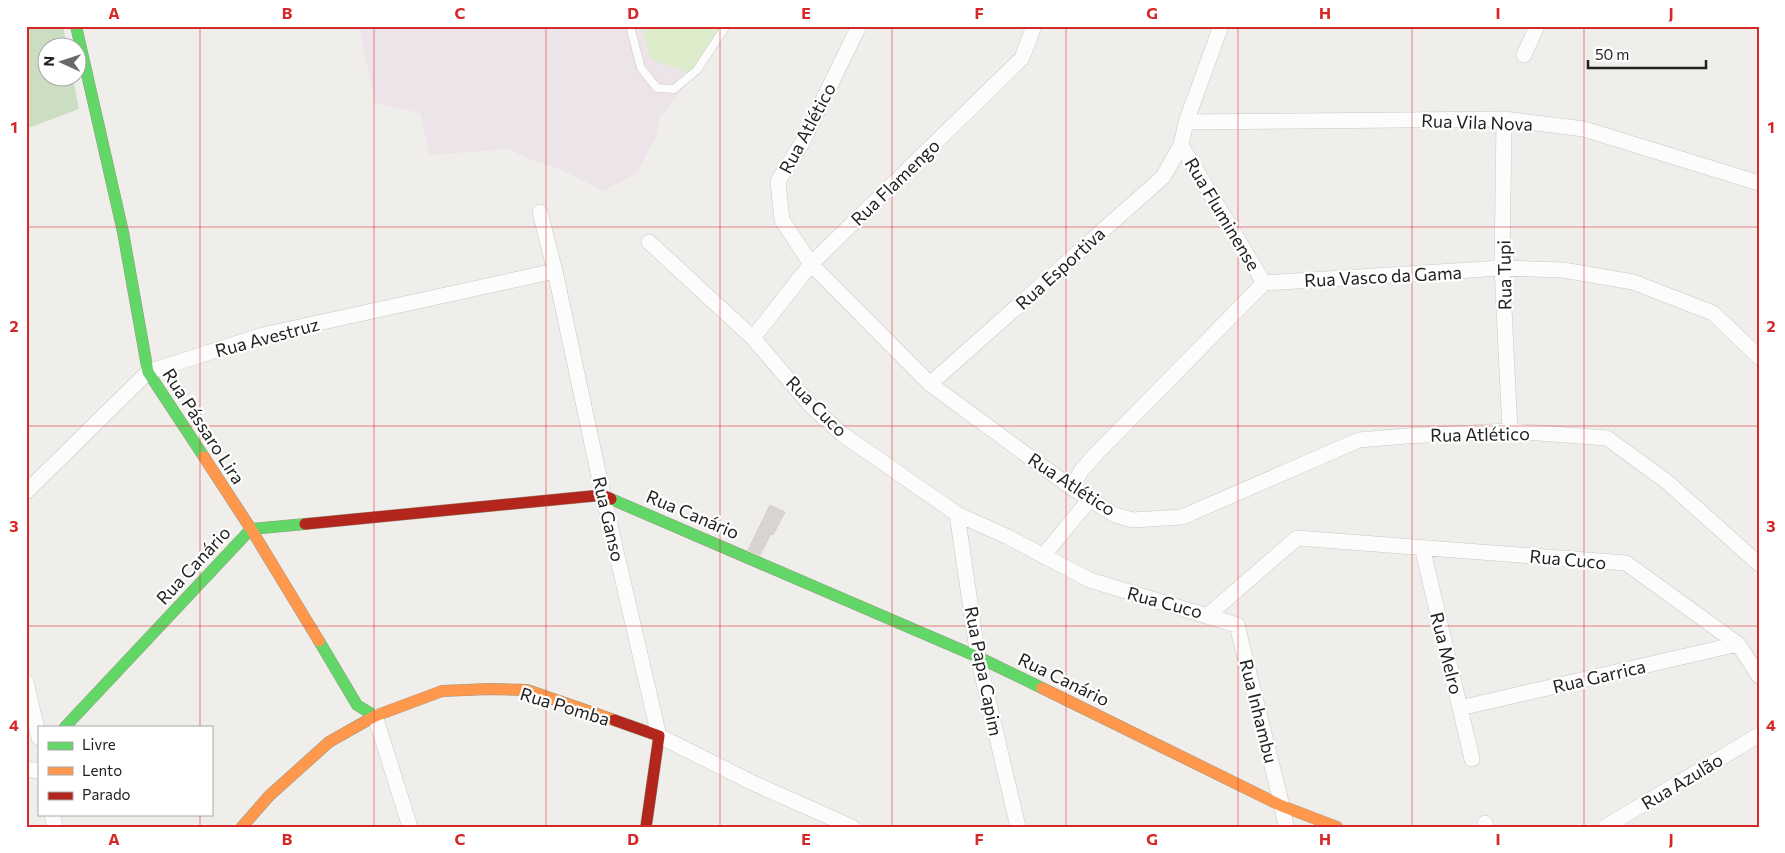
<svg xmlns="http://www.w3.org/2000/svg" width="1785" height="853" font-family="Commissioner,sans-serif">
	<rect width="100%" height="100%" fill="#f0eeeb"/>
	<path fill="#ede4e9" d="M359 26H642L652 60 694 74 659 119 656 136 637 173 603 191 560 169 532 160 508 149 430 155 420 113 375 103Z"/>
	<path fill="#ddeccb" d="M642 26H725L694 74 651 60Z"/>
	<path fill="#cbdec1" d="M26 26H63L67 47 48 48V78H73L79 109 26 129Z"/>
	<path fill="#d7d4d2" stroke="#d3d0cc" d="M770 505 785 512 773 535 771 534 760 555 748 550Z"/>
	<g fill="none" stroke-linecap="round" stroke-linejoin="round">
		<defs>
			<path id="lane" d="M630 26 641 68 657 88 674 89 697 70 726 26"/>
			<path id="street" d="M859 26 802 143 778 181 782 220 811 264 930 384 1072 488 1115 515 1133 520 1182 517 1359 440 1406 436 1510 431 1607 438 1666 481 1759 564
				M1524 55 1537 26
				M1504 119 1502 268 1510 431
				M1186 122 1504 119 1584 129 1759 183
				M1181 145 1264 283
				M540 212 555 271 603 495 659 736 753 783 852 827
				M649 242 753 338 811 406 842 434 957 514 1008 537 1090 580 1207 616 1297 538 1626 563 1738 644 1759 676
				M753 338 811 264 1022 58 1034 26
				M930 384 1163 177 1181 145 1186 122 1221 26
				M1072 488 1081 471 1095 455 1264 283 1502 268 1563 270 1633 282 1713 313 1759 357
				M26 492 148 372 263 335 555 271
				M957 514 978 657 1018 827
				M1422 547 1472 759
				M1043 556 1090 499
				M1207 616 1237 625 1282 806 1286 827
				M26 682 39 738
				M1460 708 1738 644
				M375 716 410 827
				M26 769 39 771
				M52 814 55 827
				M1485 823 1486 827
				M1605 827 1759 735"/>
			<path id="fast" d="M76 26 123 232 148 372 204 457
				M611 499 978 657 1042 688
				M319 641 357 705 375 716
				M65 727 251 529 305 524"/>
			<path id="slow" d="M204 457 251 529 319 641
				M1042 688 1282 806 1337 827
				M242 827 269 796 329 742 375 716 442 691 489 689 527 690 614 720"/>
			<path id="jam" d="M305 524 603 495 611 499
				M614 720 659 736 646 827"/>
		</defs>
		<use href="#lane" stroke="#c9c8c7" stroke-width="9"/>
		<use href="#street" stroke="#c9c8c7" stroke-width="16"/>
		<use href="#fast" stroke="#999a82" stroke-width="12"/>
		<use href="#slow" stroke="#999a82" stroke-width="12"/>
		<use href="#jam" stroke="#999a82" stroke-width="12"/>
		<use href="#lane" stroke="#fdfcfc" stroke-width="8"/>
		<use href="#street" stroke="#fdfcfc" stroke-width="15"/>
		<use href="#fast" stroke="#63d668" stroke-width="11"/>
		<use href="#slow" stroke="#ff974d" stroke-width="11"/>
		<use href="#jam" stroke="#b3261e" stroke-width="11"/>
	</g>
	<path fill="none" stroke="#d62828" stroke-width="1" stroke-opacity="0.55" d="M200 26V727M374 26V827M546 26V827M720 26V827M892 26V827M1066 26V827M1238 26V827M1412 26V827M1584 26V827M26 227H1759M26 426H1759M26 626H1759M200 814V827"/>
	<g text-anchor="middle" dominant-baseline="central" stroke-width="4.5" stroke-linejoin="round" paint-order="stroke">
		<g font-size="18" fill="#222" stroke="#fff">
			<text transform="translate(1477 122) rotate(2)">Rua Vila Nova</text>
			<text transform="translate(807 128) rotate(-62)">Rua Atlético</text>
			<text transform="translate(895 182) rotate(-44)">Rua Flamengo</text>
			<text transform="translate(1223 214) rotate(59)">Rua Fluminense</text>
			<text transform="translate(1060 268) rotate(-42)">Rua Esportiva</text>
			<text transform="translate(1504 275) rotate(-91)">Rua Tupi</text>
			<text transform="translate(1383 276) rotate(-3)">Rua Vasco da Gama</text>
			<text transform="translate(267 337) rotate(-15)">Rua Avestruz</text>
			<text transform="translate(817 406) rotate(45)">Rua Cuco</text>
			<text transform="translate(204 426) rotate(57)">Rua Pássaro Lira</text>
			<text transform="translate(1480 434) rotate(-1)">Rua Atlético</text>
			<text transform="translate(1072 484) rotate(33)">Rua Atlético</text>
			<text transform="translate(693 514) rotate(23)">Rua Canário</text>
			<text transform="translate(609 519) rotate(77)">Rua Ganso</text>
			<text transform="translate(1568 559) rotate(5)">Rua Cuco</text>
			<text transform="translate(193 565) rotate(-47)">Rua Canário</text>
			<text transform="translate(1165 602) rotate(15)">Rua Cuco</text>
			<text transform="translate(1447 653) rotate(76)">Rua Melro</text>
			<text transform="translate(984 671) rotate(79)">Rua Papa Capim</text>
			<text transform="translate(1599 676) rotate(-13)">Rua Garrica</text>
			<text transform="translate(1064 679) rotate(26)">Rua Canário</text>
			<text transform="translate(565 706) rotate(17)">Rua Pomba</text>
			<text transform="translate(1259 711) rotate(76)">Rua Inhambu</text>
			<text transform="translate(1682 781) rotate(-31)">Rua Azulão</text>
		</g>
	</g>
	<rect width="1785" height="853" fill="none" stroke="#ffffff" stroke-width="55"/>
	<rect x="38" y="726" width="175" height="90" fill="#ffffff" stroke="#a7a7a7"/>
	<rect x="48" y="742" width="25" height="8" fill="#63d668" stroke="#a7a7a7"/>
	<text x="82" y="750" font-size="15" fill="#222222">Livre</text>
	<rect x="48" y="767" width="25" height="8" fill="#ff974d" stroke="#a7a7a7"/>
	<text x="82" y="776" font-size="15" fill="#222222">Lento</text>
	<rect x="48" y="792" width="25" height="8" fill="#b3261e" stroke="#a7a7a7"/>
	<text x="82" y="800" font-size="15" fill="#222222">Parado</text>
	<g transform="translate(62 62) rotate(273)"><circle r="24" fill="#ffffff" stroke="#a7a7a7"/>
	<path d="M0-4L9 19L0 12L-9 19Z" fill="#6a6968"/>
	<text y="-8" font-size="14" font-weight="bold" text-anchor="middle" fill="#222222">N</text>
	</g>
	<path d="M1588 60v8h118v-8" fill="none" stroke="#222222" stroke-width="2.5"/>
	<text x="1595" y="60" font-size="15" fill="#222222" stroke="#ffffff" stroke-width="4" paint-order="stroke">50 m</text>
	<rect x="28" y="28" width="1730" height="798" fill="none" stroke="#d62828" stroke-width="2"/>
	<g font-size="16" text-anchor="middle" font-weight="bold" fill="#d62828">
		<text x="114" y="19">A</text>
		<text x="287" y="19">B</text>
		<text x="460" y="19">C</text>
		<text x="633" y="19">D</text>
		<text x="806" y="19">E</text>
		<text x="979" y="19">F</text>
		<text x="1152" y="19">G</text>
		<text x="1325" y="19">H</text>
		<text x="1498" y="19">I</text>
		<text x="1671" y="19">J</text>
		<text x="14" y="133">1</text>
		<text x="1771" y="133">1</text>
		<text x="14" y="332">2</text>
		<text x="1771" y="332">2</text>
		<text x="14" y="532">3</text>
		<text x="1771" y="532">3</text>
		<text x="14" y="731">4</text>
		<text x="1771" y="731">4</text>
		<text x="114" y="845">A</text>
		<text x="287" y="845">B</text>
		<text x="460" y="845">C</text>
		<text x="633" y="845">D</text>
		<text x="806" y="845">E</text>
		<text x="979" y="845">F</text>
		<text x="1152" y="845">G</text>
		<text x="1325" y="845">H</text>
		<text x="1498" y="845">I</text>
		<text x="1671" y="845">J</text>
	</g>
</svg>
